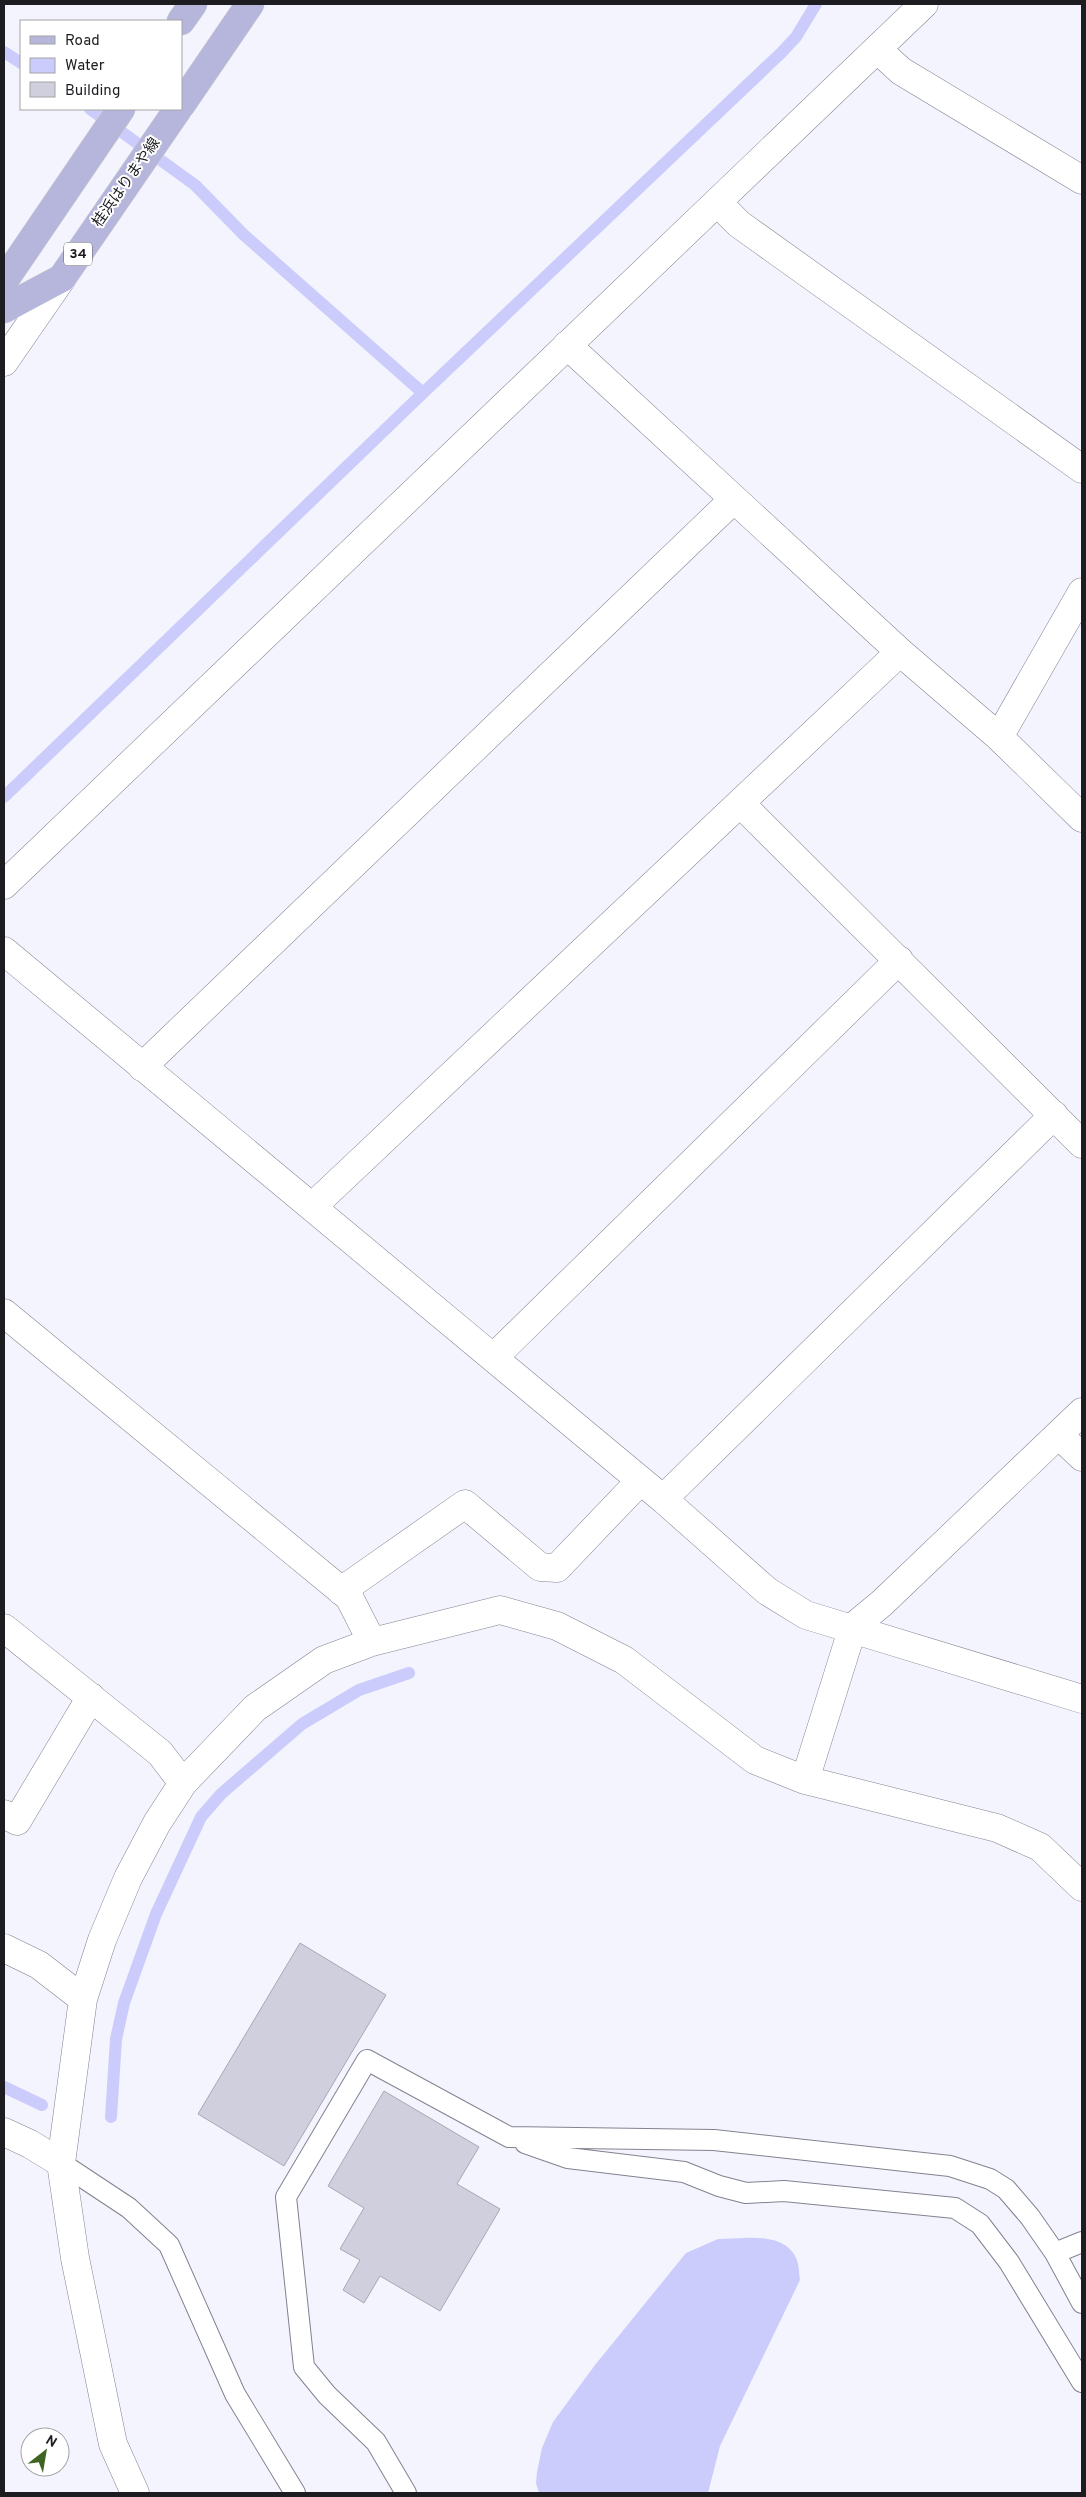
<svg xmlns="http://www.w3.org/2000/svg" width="1086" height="2497" font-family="Overpass,'Noto Sans JP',sans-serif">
	<rect width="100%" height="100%" fill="#f4f4fe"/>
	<path fill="#cbccfb" d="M718 2239C744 2239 785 2230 797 2260 799 2266 799 2274 800 2280L720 2446 708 2493H539L536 2483 537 2472 542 2448 553 2422 595 2365 686 2253Z"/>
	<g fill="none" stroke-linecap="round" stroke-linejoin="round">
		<path stroke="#cbccfb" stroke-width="12" d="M4 52 21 63
			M90 109 195 185 244 235 423 393
			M4 797 423 393 781 53 796 37 816 4
			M4 2087 42 2105
			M111 2117 116 2039 124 2003 156 1914 201 1817 221 1794 302 1724 359 1690 409 1673"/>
	</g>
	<path fill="#cfcfde" stroke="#a7a7b5" d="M300 1943 386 1995 284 2166 198 2114Z
		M384 2091 479 2147 457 2184 500 2209 440 2311 380 2276 364 2303 343 2290 360 2260 340 2249 364 2208 328 2186Z"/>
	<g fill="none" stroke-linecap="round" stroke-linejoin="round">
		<defs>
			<path id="service" d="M525 2143 568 2158 684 2172 719 2186 746 2193 784 2191 955 2208 980 2224 1009 2262 1082 2382
				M61 2163 129 2208 169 2245 235 2394 295 2493
				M1055 2253 1082 2303
				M406 2493 376 2442 327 2395 304 2367 286 2197 367 2060 509 2137 714 2140 950 2166 990 2179 1006 2189 1030 2217 1055 2253 1082 2242"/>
			<path id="minor" d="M878 50 901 71 1082 180
				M717 202 739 224 1082 469
				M567 345 900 652 999 737 1082 818
				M999 737 1082 592
				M740 803 1082 1144
				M4 885 924 4
				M4 951 663 1499 767 1591 806 1615 1082 1699
				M142 1067 734 499
				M312 1207 900 652
				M4 1313 349 1597 372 1642
				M494 1357 899 960
				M1059 1435 1082 1457
				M663 1499 1054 1115
				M341 1591 465 1504 540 1567 557 1568 640 1481
				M4 1628 160 1753 183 1783
				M805 1780 853 1627 882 1603 1082 1412
				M4 1814 17 1821 91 1697
				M4 1948 39 1965 83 1999
				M4 2132 30 2144 61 2163
				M135 2493 113 2444 75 2258 61 2163 83 1999 102 1940 128 1878 157 1823 183 1783 255 1708 324 1660 372 1642 500 1610 557 1626 624 1660 755 1760 805 1780 997 1828 1040 1847 1082 1887"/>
			<path id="tertiary" d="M4 362 62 278"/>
			<path id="primary" d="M181 21 193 4
				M181 105 250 4
				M4 281 121 109
				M4 309 62 278 178 109"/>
		</defs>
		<use href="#service" stroke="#828390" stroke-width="22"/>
		<use href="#minor" stroke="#828390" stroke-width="29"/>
		<use href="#tertiary" stroke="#828390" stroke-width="29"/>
		<use href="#primary" stroke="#d2d2d3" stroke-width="29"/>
		<use href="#service" stroke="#fff" stroke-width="20"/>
		<use href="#minor" stroke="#fff" stroke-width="28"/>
		<use href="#tertiary" stroke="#fff" stroke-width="28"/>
		<use href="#primary" stroke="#b6b5dc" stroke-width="28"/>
	</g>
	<g text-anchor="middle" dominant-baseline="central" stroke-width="4" stroke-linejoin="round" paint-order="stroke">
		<rect fill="#fff" stroke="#606064" stroke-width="1" x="64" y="242.5" width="28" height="23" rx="4"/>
		<g font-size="14" font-weight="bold" fill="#1c1c21">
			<text x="78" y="254">34</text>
		</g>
		<g font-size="15" fill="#1c1c21" stroke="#fff">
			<text transform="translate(127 183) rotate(-55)">桂浜はりまや線</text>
		</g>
	</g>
	<rect width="1086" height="2497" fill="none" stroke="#1c1c21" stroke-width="10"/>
	<rect x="20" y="20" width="162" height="90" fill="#ffffff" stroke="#a4a4a6"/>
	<rect x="30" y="36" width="25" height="8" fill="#b6b5dc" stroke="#a4a4a6"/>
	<text x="65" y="45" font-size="15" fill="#1c1c21">Road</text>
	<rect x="30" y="58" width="25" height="15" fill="#cbccfb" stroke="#a4a4a6"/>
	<text x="65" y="70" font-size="15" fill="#1c1c21">Water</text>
	<rect x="30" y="82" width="25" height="15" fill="#cfcfde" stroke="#a4a4a6"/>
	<text x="65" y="95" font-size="15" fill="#1c1c21">Building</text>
	<g transform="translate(45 2452) rotate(31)"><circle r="24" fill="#ffffff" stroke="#a4a4a6"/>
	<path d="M0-4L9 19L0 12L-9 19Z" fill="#3e6521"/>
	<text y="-8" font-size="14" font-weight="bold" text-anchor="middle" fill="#1c1c21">N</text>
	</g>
</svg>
